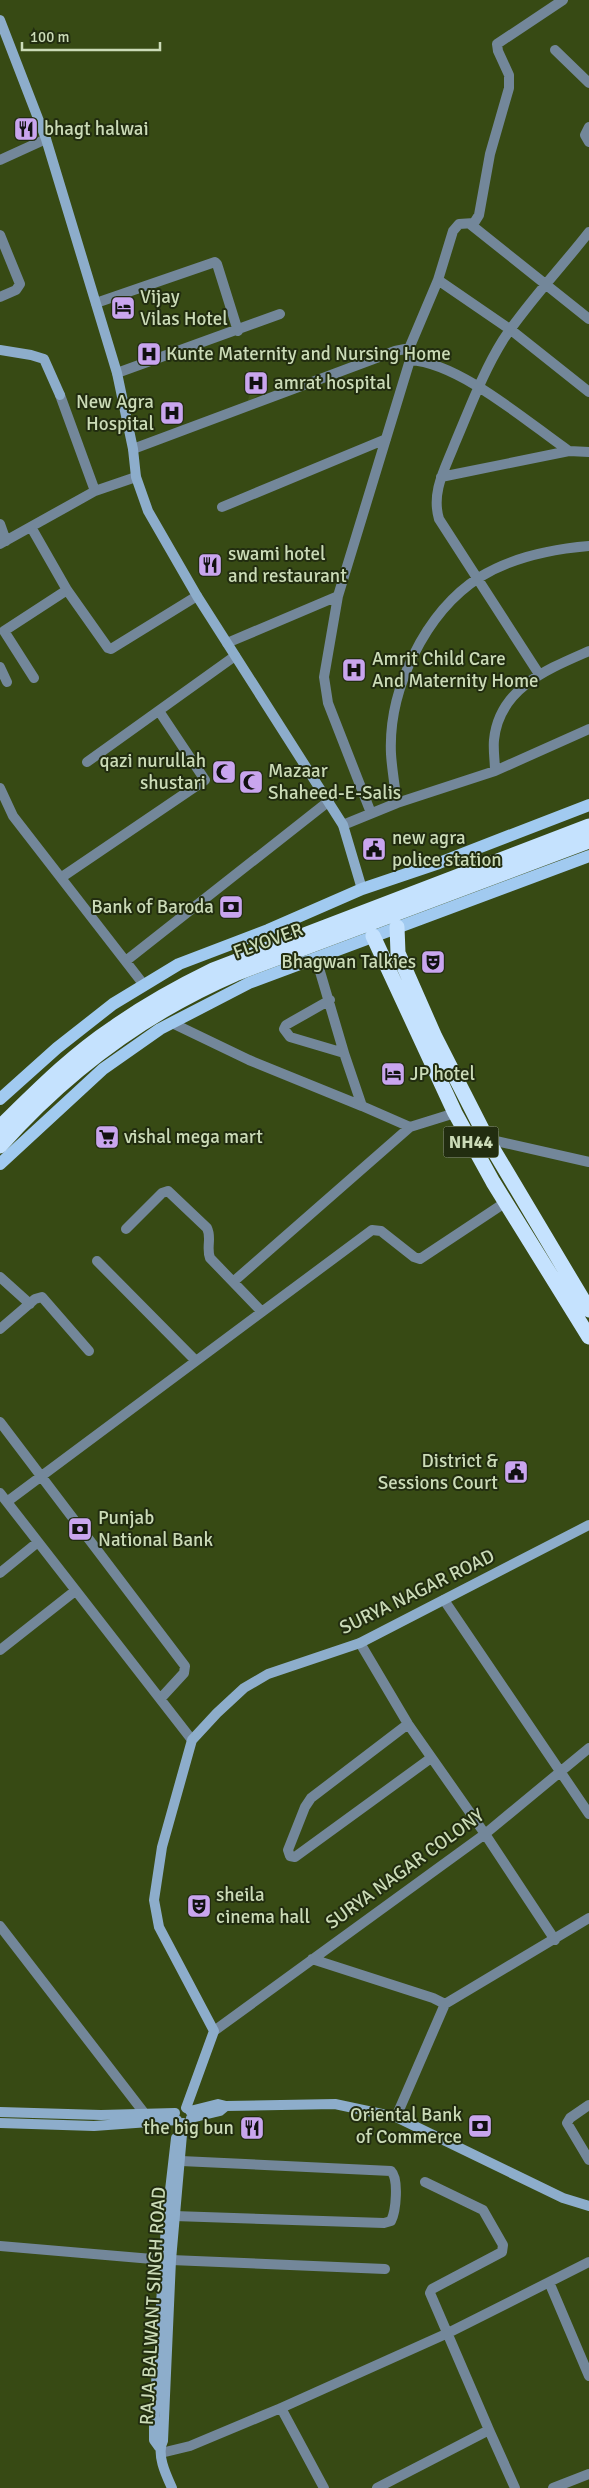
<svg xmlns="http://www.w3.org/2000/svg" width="589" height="2488" font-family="Signika,sans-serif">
	<rect width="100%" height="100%" fill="#374a14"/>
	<path fill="#41561b" d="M246 370 261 376 267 389 247 403 251 391Z"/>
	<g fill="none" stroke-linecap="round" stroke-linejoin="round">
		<path stroke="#73879a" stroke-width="10" d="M555 50 589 83
			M589 127 585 135 589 142
			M0 160 46 139
			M470 224 589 319
			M0 235 20 284 16 290 0 297
			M438 280 511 330 589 392
			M96 303 215 262 217 264 238 331
			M408 351 438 280 453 231 459 224 474 223 479 215 490 154 509 88V75L498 51 497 44 563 0
			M410 360C460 363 527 422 569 451
			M117 373 280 314
			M60 395 95 491
			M133 449 395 351 405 349 410 353V360L338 596 324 677 328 703 371 813
			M441 477 569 451 589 452
			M222 507 386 439
			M0 524 6 541
			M31 527 67 590 108 648 111 649 197 596
			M0 544 95 491 136 477
			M227 643 338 596
			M0 667 7 682
			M539 674 439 519C431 492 445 469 455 443 470 408 483 372 503 340 528 302 561 268 589 232
			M34 678 4 631 67 590
			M87 762 235 656
			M495 771C495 761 493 750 494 740 499 688 548 669 589 651
			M0 788 13 816 144 985
			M397 803C395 787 392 770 391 754 388 690 425 612 480 577 511 558 553 549 589 546
			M343 825 397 803 495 771 589 729
			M62 877 205 780 159 711
			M316 958 344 1053 290 1037 284 1029 286 1025 330 1000
			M127 960 329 801
			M172 1023 249 1060 362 1106
			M344 1053 362 1106 410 1127 455 1113
			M487 1139 589 1162
			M126 1229 162 1193 168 1191 207 1228C212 1238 206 1247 210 1258L261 1311
			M97 1261 196 1361
			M0 1277 30 1304
			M233 1282 410 1127
			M0 1329 35 1299 42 1297 89 1351
			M0 1422 185 1666 184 1673 161 1698
			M0 1493 192 1740
			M8 1501 372 1230 381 1231 414 1257 420 1259 506 1202
			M0 1573 38 1542
			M444 1600 589 1814
			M360 1643 408 1724 485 1834 555 1940
			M0 1650 75 1591
			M408 1724 311 1798 305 1807 288 1850 290 1856 295 1857 431 1758
			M0 1926 145 2114
			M312 1959 433 1998 445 2004 396 2117
			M445 2004 589 1918
			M214 2031 485 1834 589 1748
			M589 2105 570 2118 567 2123 589 2160
			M174 2216 384 2223 391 2221C396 2211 399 2179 391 2171L181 2161
			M0 2246 164 2260
			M171 2260 385 2269
			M549 2282 589 2376
			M281 2408 324 2488
			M489 2430 515 2488
			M161 2453 190 2446 281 2408 448 2333 589 2262
			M377 2488 489 2430 430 2293 432 2289 502 2252 503 2245 483 2210 425 2182
			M553 2488 589 2474"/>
		<path stroke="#8dadcb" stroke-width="10" d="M0 20 46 139 117 373 133 449 136 477 148 511 197 596 343 825 362 889
			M0 350 31 355 44 359 60 395
			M186 2108 214 2031 159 1927 154 1900 162 1847 192 1740 217 1713 244 1688 268 1674 360 1643 589 1525
			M190 2111 218 2104 226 2106
			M0 2112 101 2115 175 2113
			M191 2118 220 2111 226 2106 335 2104 396 2117 563 2198 589 2206
			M0 2123 94 2126 177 2120
			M159 2447 154 2440V2416L166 2225 176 2138
			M172 2488C166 2475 156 2454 163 2441L171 2260 183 2123"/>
		<path stroke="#a1caf0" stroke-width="12" d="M0 1099 57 1048 113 1004 179 964 268 930 362 889 439 863 589 805
			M0 1164 103 1069 160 1029 249 983 589 856"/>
		<path stroke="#c5e2fe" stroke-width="15" d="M397 927 398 953 435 1037 487 1139 589 1310
			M373 936 455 1113 493 1182 589 1337
			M0 1127C36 1092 71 1056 113 1028 144 1006 178 987 213 970L589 826
			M0 1146C65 1073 145 1013 235 974L589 841"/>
	</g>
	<defs>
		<symbol id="restaurant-square" viewBox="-11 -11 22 22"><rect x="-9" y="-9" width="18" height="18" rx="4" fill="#c9a5ee" stroke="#222d10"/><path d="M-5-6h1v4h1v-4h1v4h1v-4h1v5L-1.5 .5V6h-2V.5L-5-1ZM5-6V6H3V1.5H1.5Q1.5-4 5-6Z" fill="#111"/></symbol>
		<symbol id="hotel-square" viewBox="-11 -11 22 22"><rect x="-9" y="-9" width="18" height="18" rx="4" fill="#c9a5ee" stroke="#222d10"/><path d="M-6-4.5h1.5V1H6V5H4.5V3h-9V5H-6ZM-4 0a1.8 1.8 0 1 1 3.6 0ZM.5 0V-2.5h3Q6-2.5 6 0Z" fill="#111"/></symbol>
		<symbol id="hospital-square" viewBox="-11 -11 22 22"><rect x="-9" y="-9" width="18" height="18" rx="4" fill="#c9a5ee" stroke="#222d10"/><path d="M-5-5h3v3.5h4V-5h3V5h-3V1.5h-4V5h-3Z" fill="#111"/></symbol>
		<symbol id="mosque-square" viewBox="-11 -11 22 22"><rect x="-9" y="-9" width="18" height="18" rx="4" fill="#c9a5ee" stroke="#222d10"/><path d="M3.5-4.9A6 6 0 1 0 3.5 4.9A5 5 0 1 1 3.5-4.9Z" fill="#111"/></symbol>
		<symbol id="civic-square" viewBox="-11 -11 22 22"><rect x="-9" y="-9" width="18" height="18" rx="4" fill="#c9a5ee" stroke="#222d10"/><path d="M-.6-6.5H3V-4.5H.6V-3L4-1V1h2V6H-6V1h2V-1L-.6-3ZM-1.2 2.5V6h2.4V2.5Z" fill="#111"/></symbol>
		<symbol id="bank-square" viewBox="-11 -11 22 22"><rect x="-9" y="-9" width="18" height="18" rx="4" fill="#c9a5ee" stroke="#222d10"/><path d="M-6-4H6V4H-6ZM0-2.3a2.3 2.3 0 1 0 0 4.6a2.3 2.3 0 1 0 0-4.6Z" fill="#111"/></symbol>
		<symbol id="theatre-square" viewBox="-11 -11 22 22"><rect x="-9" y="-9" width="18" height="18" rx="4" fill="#c9a5ee" stroke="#222d10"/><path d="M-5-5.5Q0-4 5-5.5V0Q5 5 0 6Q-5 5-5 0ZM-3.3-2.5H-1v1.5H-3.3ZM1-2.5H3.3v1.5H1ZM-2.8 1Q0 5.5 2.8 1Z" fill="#111"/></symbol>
		<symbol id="supermarket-square" viewBox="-11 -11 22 22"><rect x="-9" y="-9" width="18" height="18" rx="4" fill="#c9a5ee" stroke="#222d10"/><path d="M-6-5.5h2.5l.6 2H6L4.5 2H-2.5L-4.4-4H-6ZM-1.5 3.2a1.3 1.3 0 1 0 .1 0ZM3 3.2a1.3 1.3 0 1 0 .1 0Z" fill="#111"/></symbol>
	</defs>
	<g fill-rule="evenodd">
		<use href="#restaurant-square" x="12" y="115" width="28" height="28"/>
		<use href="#hotel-square" x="109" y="294" width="28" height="28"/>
		<use href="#hospital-square" x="135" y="340" width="28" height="28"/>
		<use href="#hospital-square" x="242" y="369" width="28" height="28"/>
		<use href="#hospital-square" x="158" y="399" width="28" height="28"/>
		<use href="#restaurant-square" x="196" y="551" width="28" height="28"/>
		<use href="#hospital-square" x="340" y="656" width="28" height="28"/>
		<use href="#mosque-square" x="210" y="758" width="28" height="28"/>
		<use href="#mosque-square" x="237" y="768" width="28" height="28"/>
		<use href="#civic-square" x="360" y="835" width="28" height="28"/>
		<use href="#bank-square" x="217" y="893" width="28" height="28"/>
		<use href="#theatre-square" x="419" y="948" width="28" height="28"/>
		<use href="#hotel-square" x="379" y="1060" width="28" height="28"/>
		<use href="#supermarket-square" x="93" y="1123" width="28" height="28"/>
		<use href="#civic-square" x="502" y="1458" width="28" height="28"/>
		<use href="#bank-square" x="66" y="1515" width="28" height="28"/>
		<use href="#theatre-square" x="185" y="1892" width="28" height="28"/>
		<use href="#bank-square" x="466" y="2112" width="28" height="28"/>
		<use href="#restaurant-square" x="238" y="2114" width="28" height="28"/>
	</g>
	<g text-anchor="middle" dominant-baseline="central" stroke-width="4" stroke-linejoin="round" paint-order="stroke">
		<rect fill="#222d10" stroke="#98a785" stroke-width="1" x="443.5" y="1126.5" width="55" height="31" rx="4"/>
		<g font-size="18" font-weight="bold" fill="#cbdbb7">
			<text x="471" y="1142">NH44</text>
		</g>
		<g font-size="19" fill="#cbdbb7" stroke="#222d10" text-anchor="start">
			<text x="44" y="129">bhagt halwai</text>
			<text x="140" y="297">Vijay<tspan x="140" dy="22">Vilas Hotel</tspan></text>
			<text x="166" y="354">Kunte Maternity and Nursing Home</text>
			<text x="274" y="383">amrat hospital</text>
			<text x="154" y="402" text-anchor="end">New Agra<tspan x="154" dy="22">Hospital</tspan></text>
			<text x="228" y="554">swami hotel<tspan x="228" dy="22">and restaurant</tspan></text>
			<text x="372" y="659">Amrit Child Care<tspan x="372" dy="22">And Maternity Home</tspan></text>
			<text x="206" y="761" text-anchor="end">qazi nurullah<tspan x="206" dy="22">shustari</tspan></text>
			<text x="268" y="771">Mazaar<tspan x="268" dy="22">Shaheed-E-Salis</tspan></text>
			<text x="392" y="838">new agra<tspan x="392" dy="22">police station</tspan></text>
			<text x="214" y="907" text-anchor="end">Bank of Baroda</text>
			<text x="416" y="962" text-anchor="end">Bhagwan Talkies</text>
			<text x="410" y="1074">JP hotel</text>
			<text x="124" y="1137">vishal mega mart</text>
			<text x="498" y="1461" text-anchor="end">District &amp;<tspan x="498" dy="22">Sessions Court</tspan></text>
			<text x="98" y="1518">Punjab<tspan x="98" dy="22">National Bank</tspan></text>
			<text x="216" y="1895">sheila<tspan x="216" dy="22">cinema hall</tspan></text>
			<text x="462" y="2115" text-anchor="end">Oriental Bank<tspan x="462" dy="22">of Commerce</tspan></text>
			<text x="234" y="2128" text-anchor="end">the big bun</text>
		</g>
		<g font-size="19" fill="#cbdbb7" stroke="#222d10">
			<text transform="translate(268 941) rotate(-20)">FLYOVER</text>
			<text transform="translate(417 1592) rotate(-26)">SURYA NAGAR ROAD</text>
			<text transform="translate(405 1869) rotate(-36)">SURYA NAGAR COLONY</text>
			<text transform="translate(153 2306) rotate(-87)">RAJA BALWANT SINGH ROAD</text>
		</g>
	</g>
	<path d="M22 42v8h138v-8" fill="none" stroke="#cbdbb7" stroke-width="2.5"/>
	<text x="30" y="42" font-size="15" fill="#cbdbb7" stroke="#222d10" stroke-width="4" paint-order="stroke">100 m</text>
</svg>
